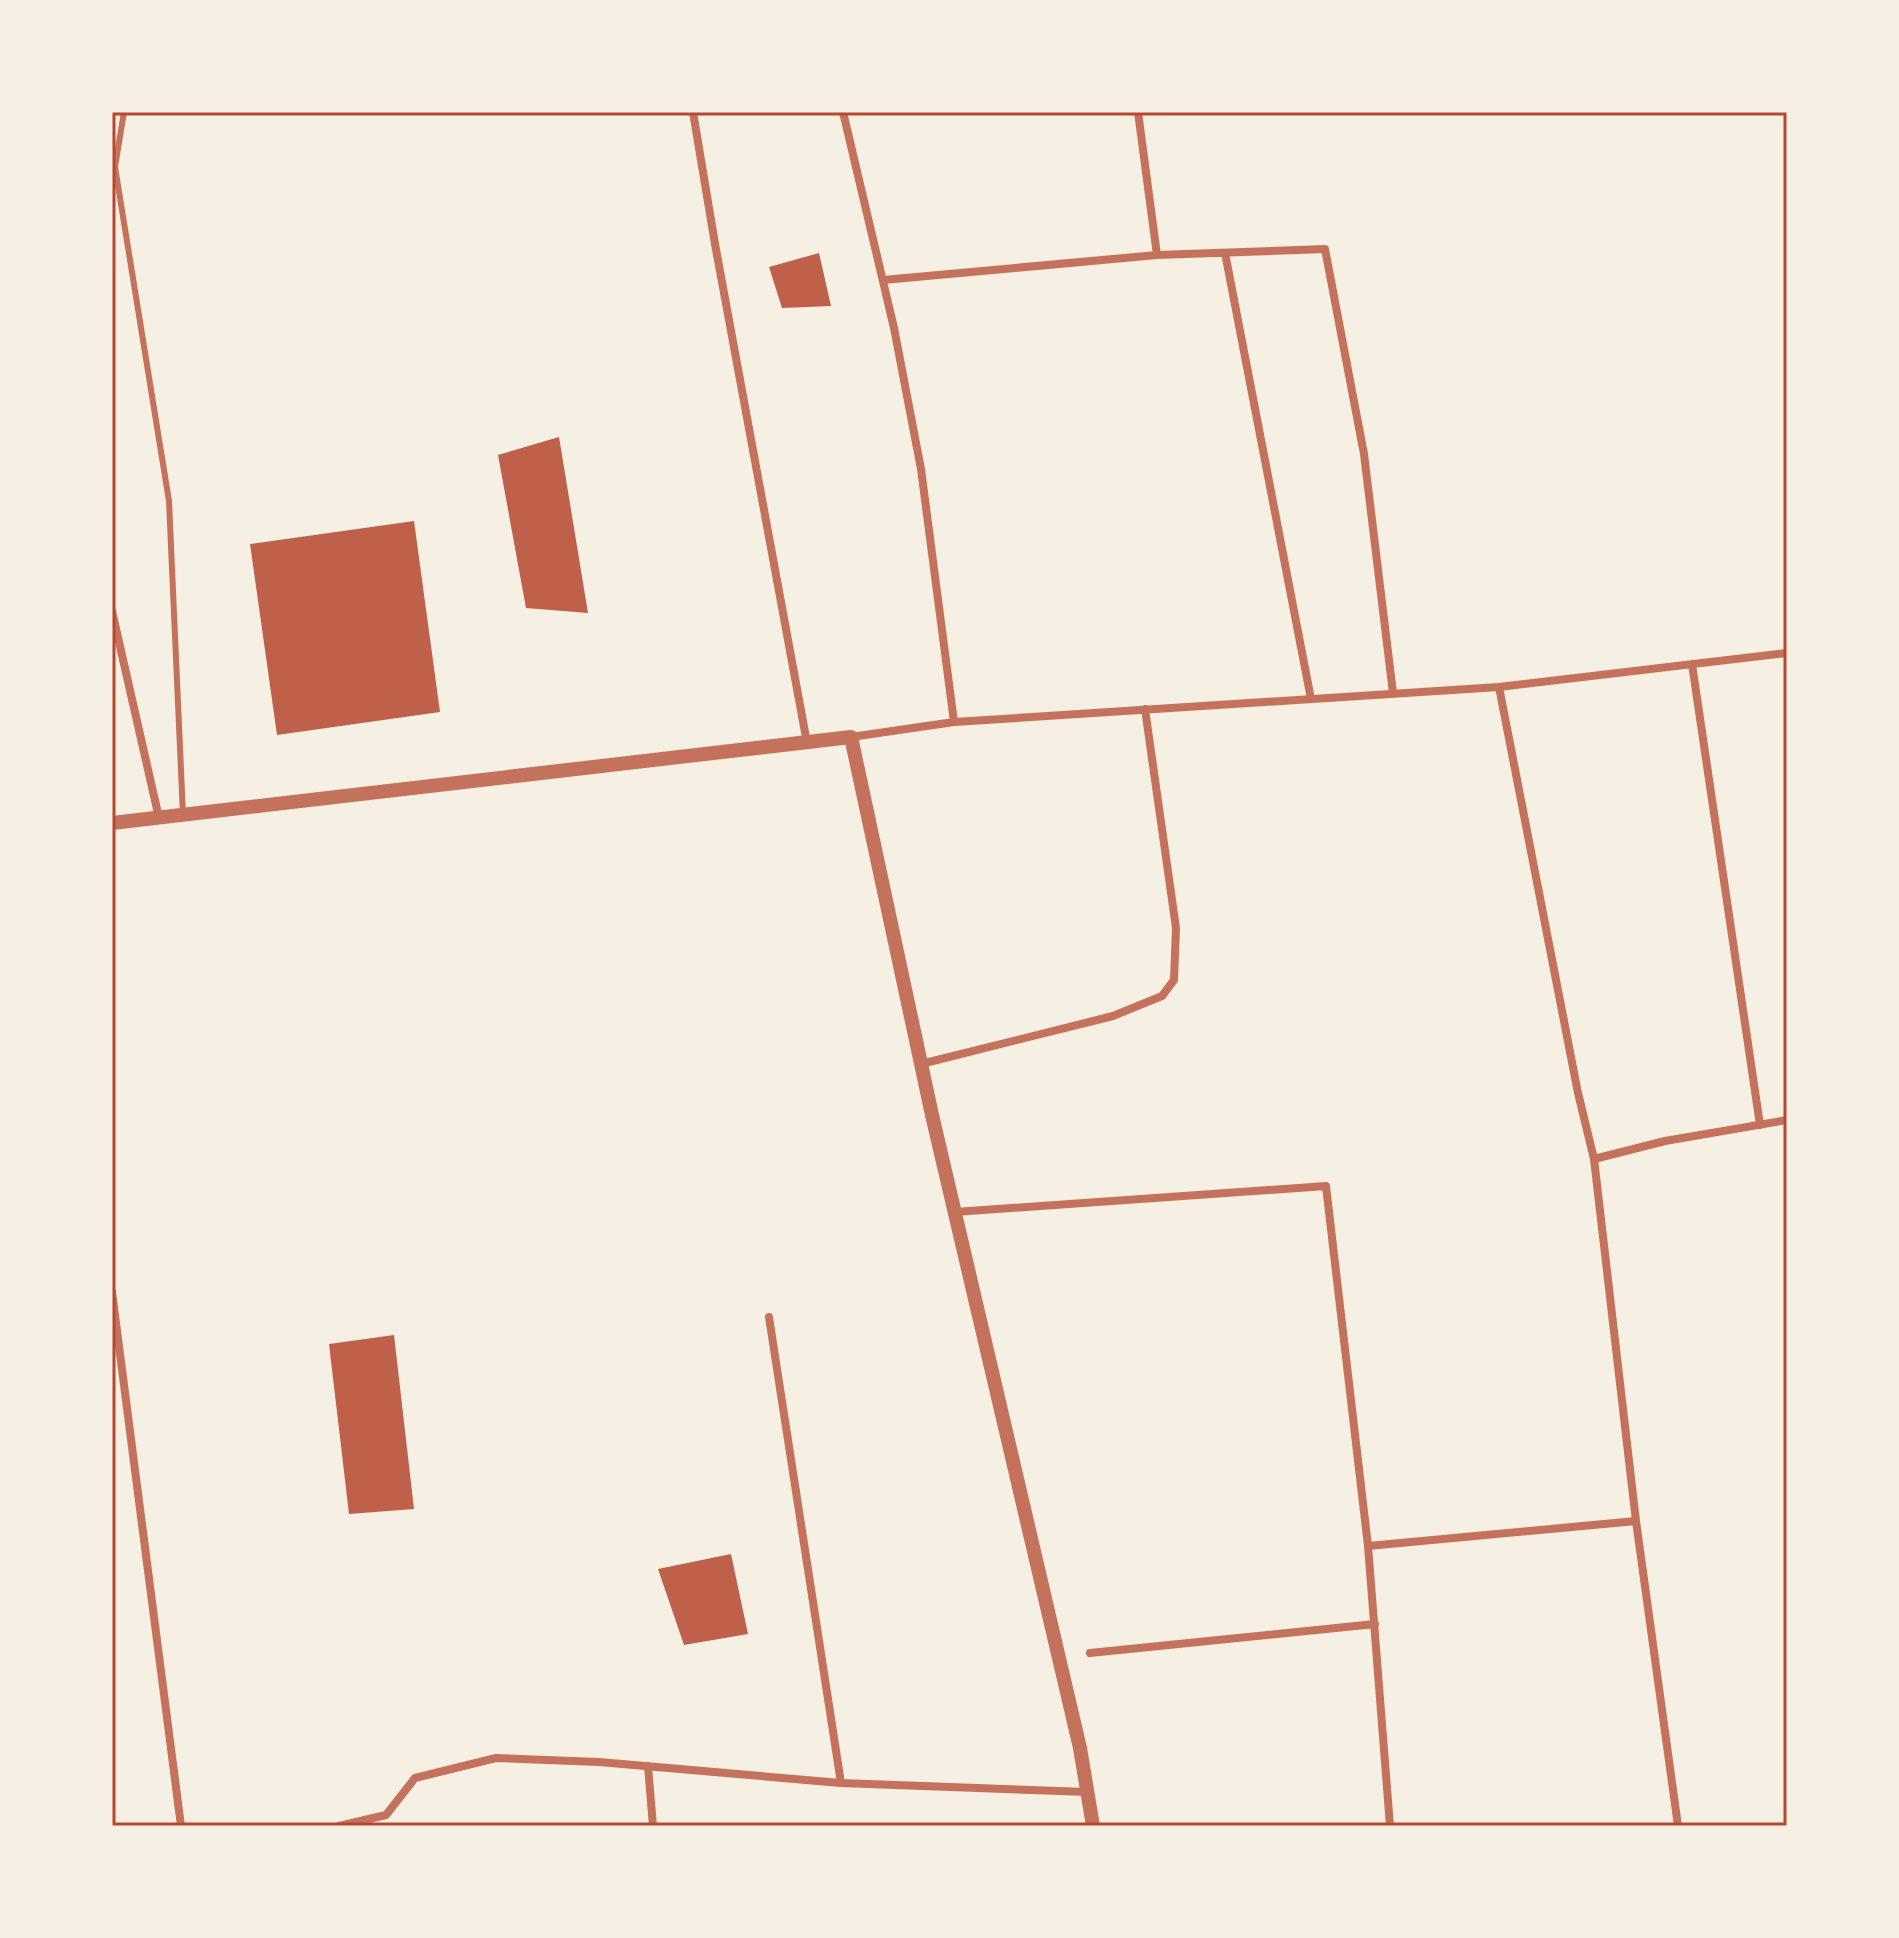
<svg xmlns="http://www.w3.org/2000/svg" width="1899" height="1938" font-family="'Public Sans',sans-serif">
	<rect width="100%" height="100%" fill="#f6efe4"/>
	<path fill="#bf614a" d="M819 253 831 306 782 308 769 267Z
		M559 437 588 613 526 608 498 455Z
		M414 521 440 712 277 735 250 544Z
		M394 1335 414 1509 349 1514 329 1344Z
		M731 1554 748 1634 684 1645 658 1569Z"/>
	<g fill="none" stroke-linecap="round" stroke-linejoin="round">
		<path stroke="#c5725c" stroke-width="6" d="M124 112 115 167 169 501 183 815"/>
		<path stroke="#c5725c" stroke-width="8" d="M693 112 715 244 807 743
			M843 112 894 328 921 469 954 722
			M1138 112 1157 255
			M1225 253 1311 699
			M883 280 1157 255 1325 249 1364 454 1393 693
			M112 611 159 818
			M1692 664 1760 1125
			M1499 687 1578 1093 1594 1159 1665 1141 1787 1120
			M851 737 954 722 1499 687 1787 653
			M921 1064 1113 1016 1162 996 1174 980 1176 928 1145 709
			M1594 1159 1636 1521 1678 1826
			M955 1212 1326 1186 1368 1546 1390 1826
			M112 1292 181 1826
			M769 1317 841 1783
			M1368 1546 1636 1521
			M1090 1653 1375 1624
			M648 1766 653 1826
			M339 1826 386 1815 415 1778 496 1758 599 1762 841 1783 1087 1792"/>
		<path stroke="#c5725c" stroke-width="14" d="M112 823 851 737 932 1115 1080 1748 1093 1826"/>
	</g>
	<rect width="1899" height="1938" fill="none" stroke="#f6efe4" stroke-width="228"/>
	<rect x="114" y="114" width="1671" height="1710" fill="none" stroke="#b5482f" stroke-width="3"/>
</svg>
